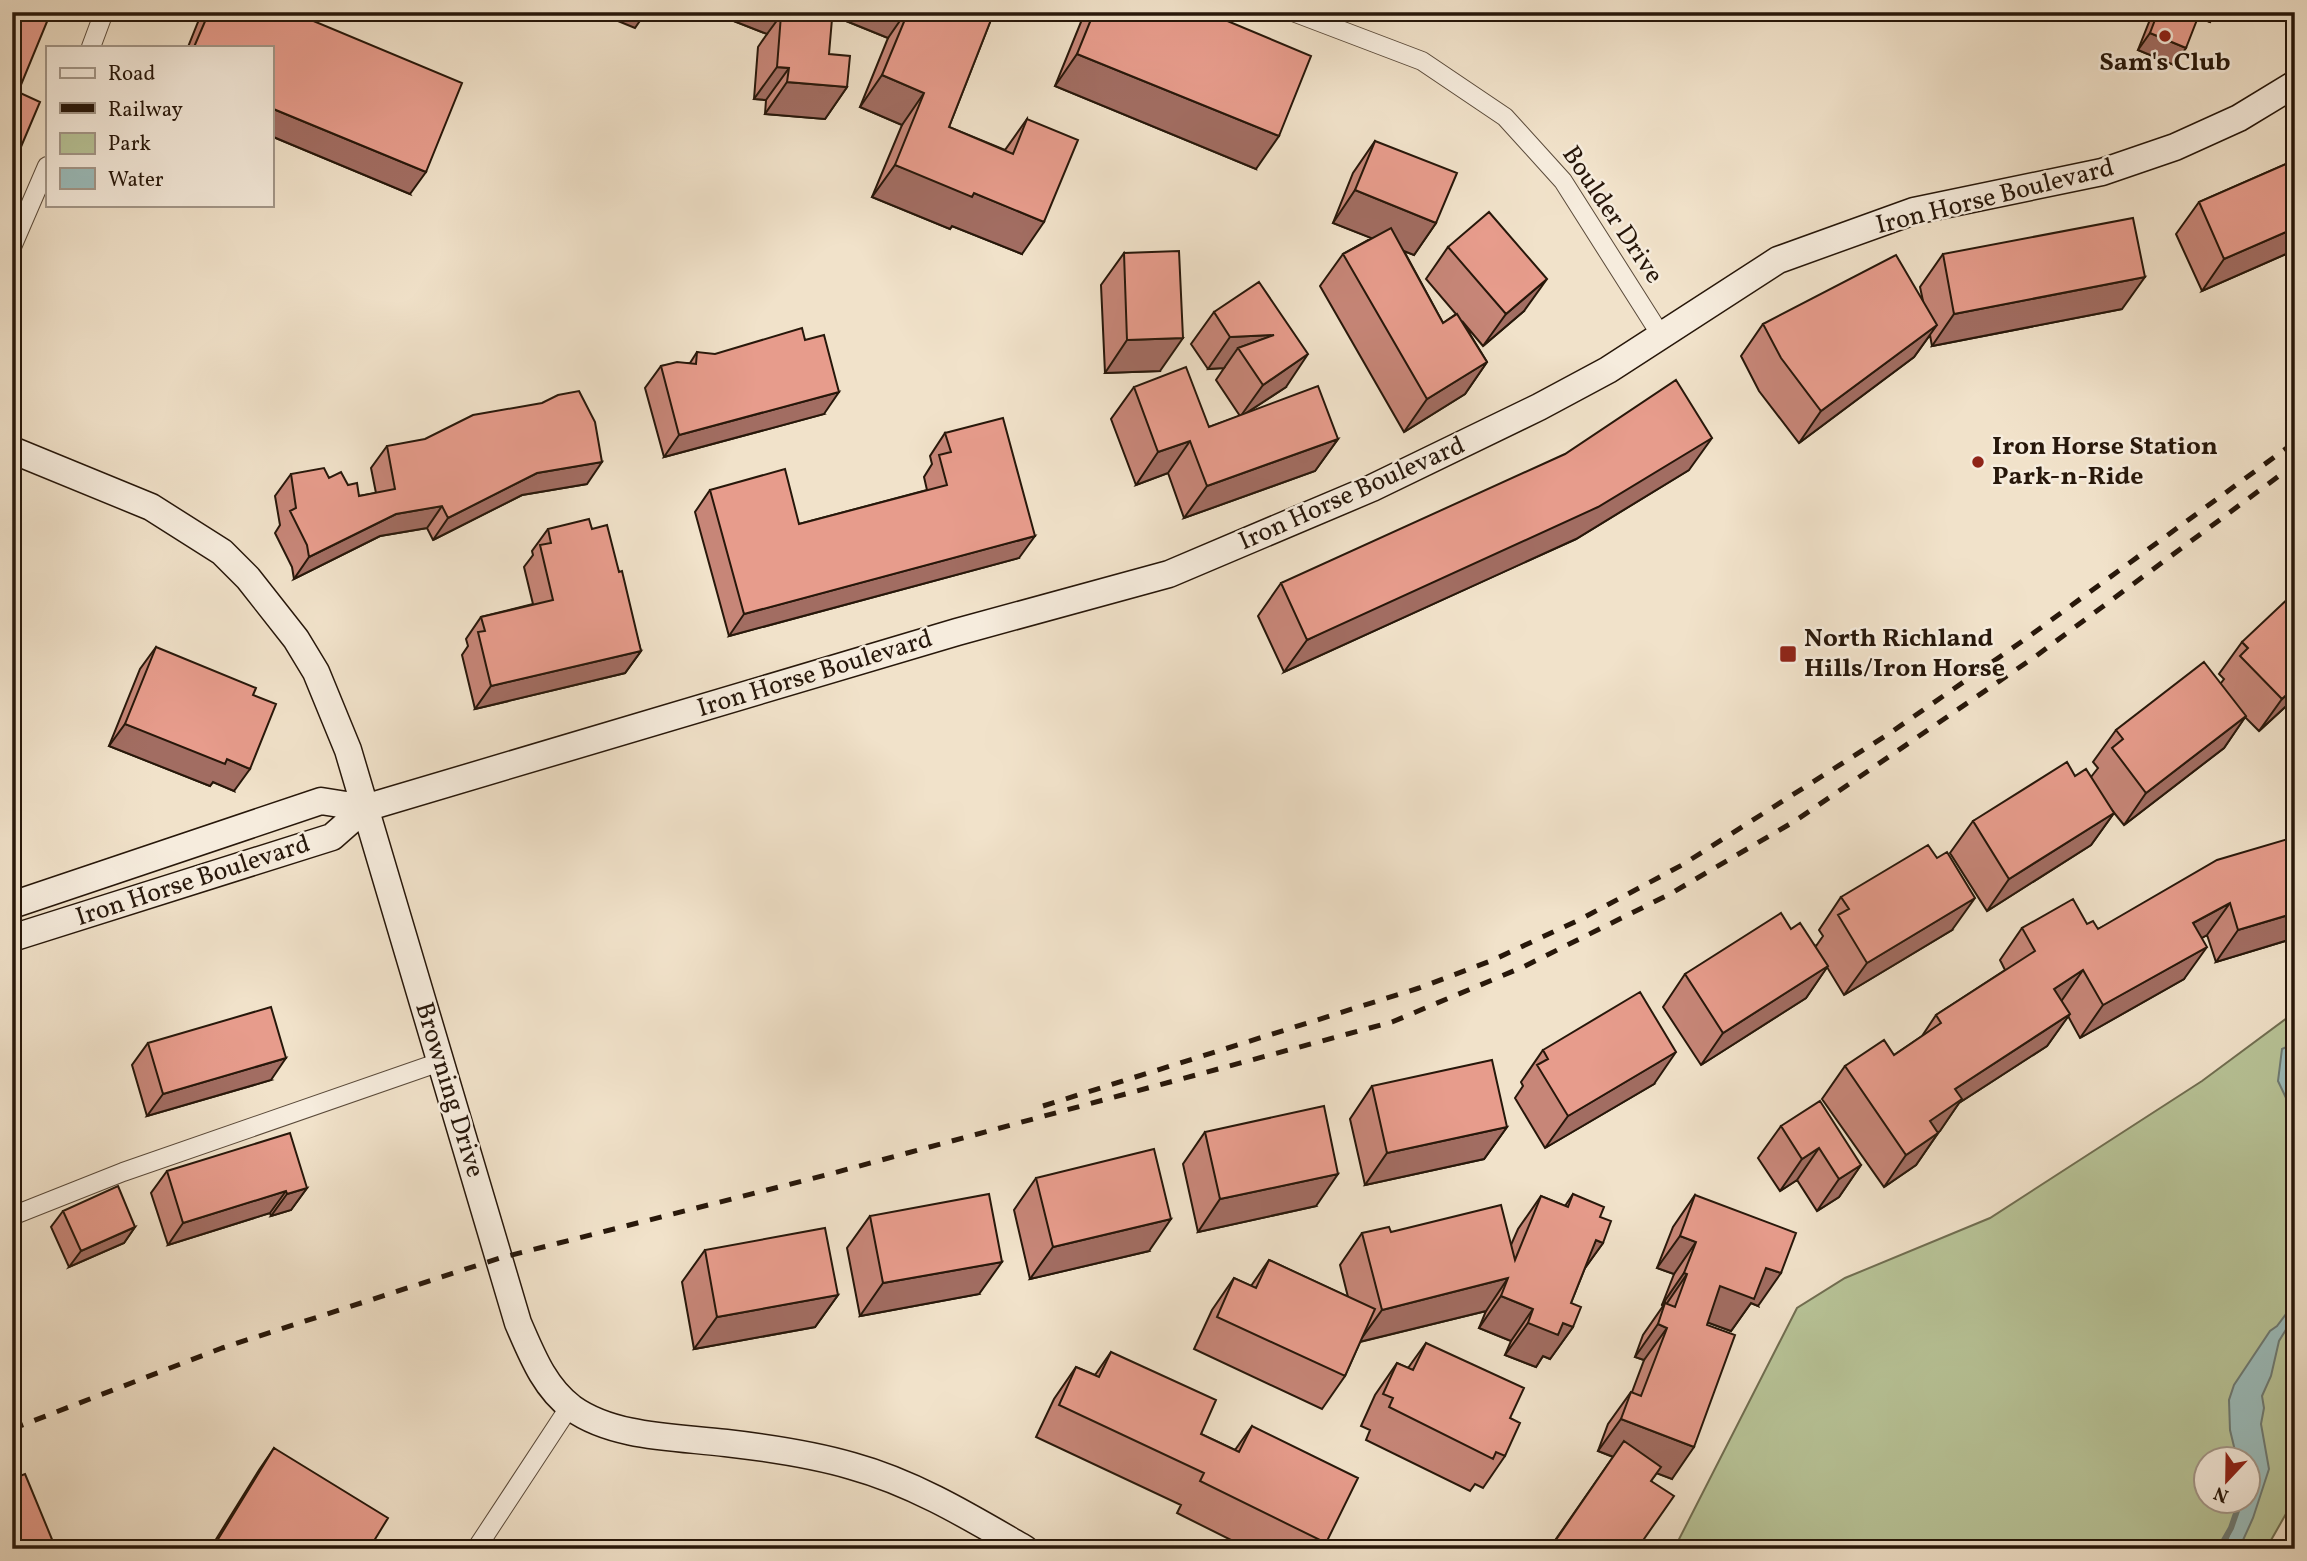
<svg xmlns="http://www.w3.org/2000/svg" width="2307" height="1561" font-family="Vollkorn,serif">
	<rect width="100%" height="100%" fill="#f1e2ca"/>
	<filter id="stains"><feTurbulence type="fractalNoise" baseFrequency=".00286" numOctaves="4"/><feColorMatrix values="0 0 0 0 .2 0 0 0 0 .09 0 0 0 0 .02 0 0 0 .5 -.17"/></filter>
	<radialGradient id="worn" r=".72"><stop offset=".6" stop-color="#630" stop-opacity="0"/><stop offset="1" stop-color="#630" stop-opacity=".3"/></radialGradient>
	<path fill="#b8c498" stroke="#706e51" stroke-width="2" fill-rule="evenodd" d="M2295 1012V1498L2266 1549H1674L1797 1308 1845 1278 1990 1218 2202 1081ZM2206 1460H2248V1502H2206Z"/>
	<path fill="#9bbdbc" stroke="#6d7b75" stroke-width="2" d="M2295 1043V1071L2289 1081 2295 1091V1117L2278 1081 2282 1049Z
		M2295 1302V1315L2279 1341 2271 1376 2262 1396 2264 1408 2261 1424 2269 1469 2253 1518 2239 1549H2224L2241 1502H2248V1460L2237 1459 2230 1430 2229 1400 2234 1385 2270 1331 2277 1326Z"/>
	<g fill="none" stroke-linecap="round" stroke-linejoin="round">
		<path stroke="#6d7b75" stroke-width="6" d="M2219 1549 2231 1528 2240 1502"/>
		<defs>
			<path id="street" d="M1293 12 1422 61 1505 117 1563 181 1662 337
				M91 47 104 12
				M12 247 47 166
				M12 1216 123 1172 440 1062
				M476 1549 570 1406"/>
			<path id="secondary" d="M12 450 151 507 222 552 248 578 296 639 316 672 348 750 518 1323C532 1355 544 1387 572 1408 614 1438 677 1437 726 1443 769 1448 811 1454 852 1466 914 1483 970 1517 1025 1549
				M12 905 321 801 365 808
				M12 938 332 837 365 808 957 632 1169 574 1372 488 1539 407 1608 370 1778 260 1914 211 2102 172 2175 147 2239 118 2295 84"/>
		</defs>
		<use href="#street" stroke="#5a4a3a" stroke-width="20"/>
		<use href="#secondary" stroke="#27170a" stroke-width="29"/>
		<use href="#street" stroke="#f6ecdd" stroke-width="18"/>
		<use href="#secondary" stroke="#f6ecdd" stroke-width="26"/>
		<path stroke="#27170a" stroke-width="5" stroke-dasharray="12 12" stroke-linecap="butt" d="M1043 1106 1419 988 1493 960 1581 919 1682 865 1890 733 2024 640 2295 442
			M12 1429 222 1348 500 1258 826 1175 1392 1022 1523 967 1670 894 1795 821 2036 656 2295 464"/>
	</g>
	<path fill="#c78678" stroke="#27170a" stroke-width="2" d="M202 12H292L410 194 271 136V47H188Z
		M729 12H787L785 15 829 54 847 87 825 119 765 114 766 100 754 99 758 47 767 34 726 18Z
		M824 12H994L949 127 1005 150 1027 119 1022 254 952 226 950 229 872 197 902 125 860 107 888 38Z
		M1085 12H1206L1256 169 1055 86Z
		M2153 12H2217L2210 22 2198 17 2174 65 2138 50Z
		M1375 141 1436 223 1414 255 1404 251 1443 323 1456 314 1426 279 1448 247 1524 311 1483 346 1462 321 1487 362 1465 394 1404 432 1320 286 1343 254 1372 238 1333 223 1353 173Z
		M2295 160V250L2202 291 2176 234 2199 202Z
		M1124 253 1160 371 1105 373 1101 285Z
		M1943 254 2122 309 1932 346 1930 335 1914 357 1799 443 1759 391 1741 356 1763 324 1923 301 1920 287Z
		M1214 312 1286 387 1245 414 1338 439 1315 471 1184 518 1168 473 1136 485 1111 419 1134 387 1209 427 1240 416 1216 380 1224 368 1208 369 1191 344Z
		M697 352 824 414 664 457 645 388 661 366 690 363Z
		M945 433 1019 558 729 636 695 512 710 490 799 524 927 490 924 477 932 464 930 456Z
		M387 446 587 484 522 495 433 540 427 528 380 536 294 579 292 567 275 533 280 525 275 496 291 474 329 478 348 485 359 496 376 493 371 468Z
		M1689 470 1576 539 1284 672 1258 616 1281 583Z
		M548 529H592L619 572 641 651 625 673 475 709 462 655 468 646 466 639 481 617 533 604 524 567 533 555 532 551Z
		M2242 642 2295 698 2259 731 2245 717 2224 748 2124 825 2111 809 2114 813 2091 845 1987 911 1950 853 1973 821 2075 776 2091 777 2098 768 2093 762 2116 730 2221 683 2224 679 2219 674Z
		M156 647 234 791 213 782 210 786 109 746 140 669Z
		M2295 837V938L2216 962 2207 935 2202 938 2184 979 2080 1038 2068 1016 2047 1046 1959 1103 1916 1165 1884 1187 1822 1099 1845 1066 1894 1055 1922 1036 1936 1015 2005 970 2000 960 2022 928 2087 924 2098 929Z
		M1841 897 1952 930 1844 995 1827 967 1806 998 1701 1065 1663 1007 1685 974 1791 929 1816 946 1823 936 1819 930Z
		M148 1043 271 1080 147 1116 132 1065Z
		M1543 1050 1654 1084 1545 1148 1515 1098 1523 1086 1521 1082Z
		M1372 1086 1507 1127 1484 1159 1365 1185 1350 1119Z
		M1781 1126 1861 1165 1839 1197 1817 1211 1797 1180 1780 1191 1758 1158Z
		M1205 1132 1316 1206 1198 1232 1183 1164Z
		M167 1171 307 1188 291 1210 271 1216 270 1213 168 1245 151 1193Z
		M1036 1178 1149 1251 1030 1279 1014 1210Z
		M1573 1194 1600 1217 1603 1243 1585 1268 1571 1303 1573 1327 1550 1359 1543 1356 1536 1367 1505 1355 1511 1341 1479 1328 1486 1311 1360 1342 1345 1376 1322 1409 1194 1349 1212 1310 1234 1278 1251 1286 1269 1260 1348 1297 1340 1265 1362 1233 1391 1232 1511 1245 1518 1229 1541 1196 1565 1206Z
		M1695 1195 1758 1306 1751 1303 1731 1331 1707 1322 1672 1479 1657 1473 1651 1481 1637 1549H1549L1613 1457 1598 1451 1608 1424 1631 1392H1632L1644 1360 1635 1357 1643 1335 1663 1306 1662 1305 1674 1274 1657 1268 1673 1227Z
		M63 1211 135 1227 124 1243 69 1267 51 1227Z
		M870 1216 979 1294 860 1316 847 1248Z
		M705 1250 838 1295 815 1327 694 1349 682 1282Z
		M1426 1343 1510 1418 1505 1456 1483 1488 1475 1484 1470 1491 1366 1440 1370 1430 1361 1426 1375 1395 1397 1363 1408 1368Z
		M1111 1352 1201 1434 1235 1450 1252 1426 1326 1543 1322 1549H1249L1177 1513 1181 1505 1036 1437 1054 1399 1076 1367 1095 1375Z
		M274 1448 369 1549H210L259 1470Z"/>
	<path fill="#a26d62" stroke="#27170a" stroke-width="2" d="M596 12H646L635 28Z
		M730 12H787L780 22 781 15 767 34 726 18Z
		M824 12H906L888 38Z
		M2196 12H2217L2210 22 2194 16Z
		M2150 33 2186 48 2174 65 2138 50Z
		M1077 54 1279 136 1256 169 1055 86Z
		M777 67 789 68 766 100 754 99Z
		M882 75 924 93 902 125 860 107Z
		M787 82 847 87 825 119 765 114Z
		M271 108 426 172 410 194 271 136Z
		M895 165 974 193 1044 222 1022 254 952 226 950 229 872 197Z
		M1355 190 1436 223 1414 255 1333 223Z
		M2295 228V250L2202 291 2224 259Z
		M2145 277 2122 309 1932 346 1954 314Z
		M1547 279 1524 311 1483 346 1506 314Z
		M1937 325 1914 357 1799 443 1821 411Z
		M1274 335 1238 348 1224 368 1208 369 1230 337Z
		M1183 338 1160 371 1105 373 1127 340Z
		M1308 354 1286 387 1240 417 1263 385Z
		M1487 362 1465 394 1404 432 1427 399Z
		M839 392 824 414 664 457 679 435Z
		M1712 438 1689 470 1576 539 1284 672 1307 640Z
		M1338 439 1315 471 1184 518 1207 486Z
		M1190 441 1168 473 1136 485 1158 452Z
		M602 462 587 484 522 495 433 540 448 518 537 473Z
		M442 506 427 528 380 536 294 579 309 557 396 514Z
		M1035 536 1019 558 729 636 744 614Z
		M641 651 625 673 475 709 491 686Z
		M2295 687V698L2259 731 2282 699Z
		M2246 716 2224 748 2124 825 2146 793Z
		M125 724 227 759 250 769 234 791 213 782 210 786 109 746Z
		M2114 813 2091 845 1987 911 2009 879Z
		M1975 898 1952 930 1844 995 1867 963Z
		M2230 903 2207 935 2171 955 2193 923Z
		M2295 913V938L2216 962 2238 930Z
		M2207 947 2184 979 2080 1038 2103 1005Z
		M1828 966 1806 998 1701 1065 1723 1033Z
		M2083 970 2060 1003 2054 989Z
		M2070 1014 2047 1046 1959 1103 1940 1131 1907 1153 1930 1121 1955 1089Z
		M1676 1052 1654 1084 1545 1148 1568 1116Z
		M286 1058 271 1080 147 1116 163 1094Z
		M1507 1127 1484 1159 1365 1185 1387 1153Z
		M1938 1133 1916 1165 1884 1187 1906 1155Z
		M1819 1148 1797 1180 1780 1191 1802 1159Z
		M1861 1165 1839 1197 1817 1211 1839 1179Z
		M1338 1174 1316 1206 1198 1232 1220 1199Z
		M307 1188 291 1210 271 1216 287 1194Z
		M286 1191 270 1213 168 1245 183 1223Z
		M1171 1219 1149 1251 1030 1279 1053 1247Z
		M135 1227 124 1243 69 1267 81 1251Z
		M1680 1236 1696 1242 1674 1274 1657 1268Z
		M1596 1240 1603 1243 1580 1275Z
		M1002 1262 979 1294 860 1316 883 1283Z
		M1766 1268 1781 1273 1758 1306 1751 1303 1731 1331 1698 1319 1720 1286Z
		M1684 1273 1687 1274 1665 1306V1303L1663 1306 1662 1305Z
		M1508 1278 1486 1311 1359 1342 1382 1310Z
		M838 1295 815 1327 694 1349 717 1317Z
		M1501 1296 1533 1309 1511 1341 1479 1328Z
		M1528 1323H1563L1573 1327 1550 1359 1543 1356 1536 1367 1505 1355Z
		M1658 1324 1667 1328 1644 1360 1635 1357Z
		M1621 1419 1694 1447 1672 1479 1598 1451Z"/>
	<path fill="#e79c8c" stroke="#27170a" stroke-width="2" d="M12 12H51L18 92 40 102 12 168Z
		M209 12H292L462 83 426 172 271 108V47H194Z
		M908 12H994L949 127 1013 154 1027 119 1078 140 1044 222 974 193 972 197 895 165 924 93 882 75Z
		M1094 12H1206L1311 56 1279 136 1077 54Z
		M2158 12H2200L2186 48 2150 33Z
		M781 15 832 19 829 54 850 56 847 87 787 82 789 68 777 67Z
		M1375 141 1457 173 1436 223 1355 190Z
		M2295 160V228L2224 259 2199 202Z
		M1489 212 1547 279 1506 314 1448 247Z
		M2133 218 2145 277 1954 314 1943 254Z
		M1391 228 1443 323 1457 314 1487 362 1427 399 1343 254Z
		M1179 251 1183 338 1127 340 1124 253Z
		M1896 255 1937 325 1821 411 1781 358 1763 324Z
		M1259 282 1308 354 1263 385 1238 348 1274 335 1230 337 1214 312Z
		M802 328 805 340 824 335 839 392 679 435 661 366 677 362 696 364 697 352 715 354Z
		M1186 367 1209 427 1318 386 1338 439 1207 486 1190 441 1158 452 1134 387Z
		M1676 380 1712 438 1598 507 1307 640 1281 583 1565 454Z
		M579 391 595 422 602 462 537 473 448 518 442 506 396 514 309 557 307 545 290 511 296 508 291 474 324 468 329 478 341 472 348 485 357 483 359 496 395 489 387 446 425 439 473 415 542 403 558 395Z
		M1003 418 1035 536 744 614 710 490 785 469 799 524 947 485 939 455 951 452 945 433Z
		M589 519 592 529 607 525 619 572 622 571 641 651 491 686 478 632 485 631 481 617 553 600 540 545 551 543 548 529Z
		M2295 592V687L2282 699 2240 656 2248 648 2242 642Z
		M156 647 256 688 253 695 276 704 250 769 227 759 225 764 125 724Z
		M2204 662 2246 716 2146 793 2112 748 2123 739 2116 730Z
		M2067 762 2075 776 2086 769 2114 813 2009 879 1973 821Z
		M2295 837V913L2238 930 2230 903 2193 923 2207 947 2103 1005 2083 970 2054 989 2070 1014 1955 1089 1962 1099 1930 1121 1938 1133 1906 1155 1845 1066 1884 1040 1894 1055 1941 1023 1936 1015 2035 951 2022 928 2073 899 2087 924 2093 921 2098 929 2217 860Z
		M1928 845 1937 858 1947 852 1975 898 1867 963 1838 915 1849 909 1841 897Z
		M1781 913 1791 929 1800 923 1828 966 1723 1033 1685 974Z
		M1640 992 1676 1052 1568 1116 1537 1065 1548 1059 1543 1050Z
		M271 1007 286 1058 163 1094 148 1043Z
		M1492 1060 1507 1127 1387 1153 1372 1086Z
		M1820 1101 1861 1165 1839 1179 1819 1148 1802 1159 1781 1126Z
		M1324 1106 1338 1174 1220 1199 1205 1132Z
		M290 1133 307 1188 287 1194 286 1191 183 1223 167 1171Z
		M1154 1149 1171 1219 1053 1247 1036 1178Z
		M118 1186 135 1227 81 1251 63 1211Z
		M989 1194 1002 1262 883 1283 870 1216Z
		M1573 1194 1604 1207 1600 1217 1611 1221 1603 1243 1596 1240 1571 1303 1581 1307 1573 1327 1563 1323 1558 1335 1528 1323 1533 1309 1501 1296 1508 1278 1382 1310 1362 1233 1389 1227 1391 1232 1501 1205 1515 1260 1541 1196 1568 1207Z
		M1695 1195 1796 1233 1781 1273 1766 1268 1754 1299 1720 1286 1707 1325 1735 1335 1694 1447 1621 1419 1631 1392 1641 1396 1667 1328 1658 1324 1665 1303 1675 1307 1687 1274 1684 1273 1696 1242 1680 1236Z
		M825 1228 838 1295 717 1317 705 1250Z
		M1269 1260 1375 1309 1345 1376 1217 1317 1234 1278 1256 1288Z
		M1426 1343 1524 1388 1510 1418 1520 1423 1505 1456 1496 1452 1493 1459 1389 1407 1393 1398 1383 1394 1397 1363 1413 1370Z
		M1111 1352 1216 1400 1201 1434 1239 1452 1252 1426 1358 1478 1326 1543 1200 1481 1204 1473 1059 1405 1076 1367 1099 1377Z
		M1624 1441 1661 1467 1651 1481 1674 1496 1637 1549H1553L1551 1547Z
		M274 1448 388 1518 369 1549H212Z
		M25 1474 56 1549H12V1479Z"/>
	<g fill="#8f2418" stroke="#f6ecdd" stroke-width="2.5">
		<circle cx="2165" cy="36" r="7"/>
		<circle cx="1978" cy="462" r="7"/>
		<rect x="1779" y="645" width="18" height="18" rx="3.5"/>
	</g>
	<g text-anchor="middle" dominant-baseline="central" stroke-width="5" stroke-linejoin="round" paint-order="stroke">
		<g font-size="26" font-weight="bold" fill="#27170a" stroke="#f6ecdd" text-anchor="start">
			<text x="2165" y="63" text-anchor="middle">Sam's Club</text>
			<text x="1992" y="447">Iron Horse Station<tspan x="1992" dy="30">Park-n-Ride</tspan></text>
			<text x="1804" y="639">North Richland<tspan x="1804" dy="30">Hills/Iron Horse</tspan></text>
		</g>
		<g font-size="26" fill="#27170a" stroke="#f6ecdd">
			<text transform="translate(1995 197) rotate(-14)">Iron Horse Boulevard</text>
			<text transform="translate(1612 215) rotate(56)">Boulder Drive</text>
			<text transform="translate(1352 494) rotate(-24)">Iron Horse Boulevard</text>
			<text transform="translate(815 674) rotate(-17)">Iron Horse Boulevard</text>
			<text transform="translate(193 881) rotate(-18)">Iron Horse Boulevard</text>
			<text transform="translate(449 1090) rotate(73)">Browning Drive</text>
		</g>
	</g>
	<rect width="2307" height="1561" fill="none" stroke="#f1e2ca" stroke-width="42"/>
	<rect x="14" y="14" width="2279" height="1533" fill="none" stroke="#27170a" stroke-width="3.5"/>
	<rect x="21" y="21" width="2265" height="1519" fill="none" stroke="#27170a" stroke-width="2"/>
	<rect x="46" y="46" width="228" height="161" fill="#f6ecdd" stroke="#a39789" stroke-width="2"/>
	<rect x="60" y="68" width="35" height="10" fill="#f6ecdd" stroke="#a39789" stroke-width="2"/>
	<text x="108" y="80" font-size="21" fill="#27170a">Road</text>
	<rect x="60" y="103" width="35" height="10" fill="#27170a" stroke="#a39789" stroke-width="2"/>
	<text x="108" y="116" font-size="21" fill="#27170a">Railway</text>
	<rect x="60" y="133" width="35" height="21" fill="#b8c498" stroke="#a39789" stroke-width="2"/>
	<text x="108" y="150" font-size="21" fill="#27170a">Park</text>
	<rect x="60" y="168" width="35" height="21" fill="#9bbdbc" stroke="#a39789" stroke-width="2"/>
	<text x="108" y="186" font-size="21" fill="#27170a">Water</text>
	<g transform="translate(2227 1480) rotate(202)"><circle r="33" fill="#f6ecdd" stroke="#a39789" stroke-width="2"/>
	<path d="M0-5L12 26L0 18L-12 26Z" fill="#8f2418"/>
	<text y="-10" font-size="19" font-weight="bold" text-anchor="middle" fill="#27170a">N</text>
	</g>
	<rect width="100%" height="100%" filter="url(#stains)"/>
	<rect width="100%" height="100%" fill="url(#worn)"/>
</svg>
